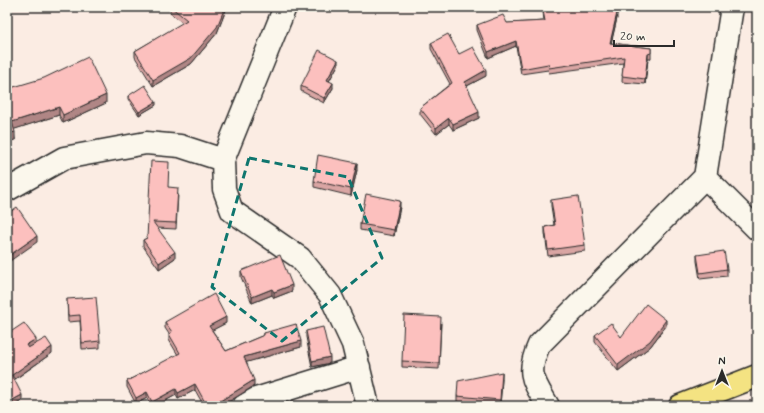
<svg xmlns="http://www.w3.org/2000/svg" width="764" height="413" font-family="Mynerve,sans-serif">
	<rect width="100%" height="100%" fill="#fbece3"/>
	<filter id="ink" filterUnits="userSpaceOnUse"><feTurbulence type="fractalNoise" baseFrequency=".025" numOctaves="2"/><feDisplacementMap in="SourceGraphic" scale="8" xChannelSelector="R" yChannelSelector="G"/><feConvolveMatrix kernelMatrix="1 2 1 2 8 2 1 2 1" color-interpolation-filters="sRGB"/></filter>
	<g filter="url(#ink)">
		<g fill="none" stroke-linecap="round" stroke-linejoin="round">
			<defs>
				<path id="minor" d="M285 7 223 160 224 189 232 211 300 258 330 295 353 344 368 406
					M705 177 757 229
					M7 190 64 158 146 143 180 146 223 160
					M244 406 256 399 359 367
					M548 406C533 380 526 374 539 345L705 177 732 7"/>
				<path id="major" d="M680 406 757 376"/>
			</defs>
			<use href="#minor" stroke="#2b2b2b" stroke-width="25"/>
			<use href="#major" stroke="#2b2b2b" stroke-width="25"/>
			<use href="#minor" stroke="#fbf7ec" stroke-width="22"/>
			<use href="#major" stroke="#f4e382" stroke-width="22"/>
		</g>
		<path fill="#d9a5a3" stroke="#2b2b2b" d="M170 7H227L217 33 191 64 153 86 135 57V51L183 23 170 13Z
			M363 7H369L367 10Z
			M543 11 617 18 611 43 651 48V59H648L645 84 622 82 623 63 549 73 548 70 521 74 516 46 488 58 477 30V25L544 21Z
			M431 43 459 54 486 76 467 86 479 118 453 130 449 124 436 134 420 114V108L450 84 431 49Z
			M338 65 329 81 333 88 324 103 301 91V86Z
			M7 89 106 103 63 123 59 115 14 129 15 140Z
			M128 96 156 105 139 115 128 99Z
			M357 170 351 196 314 187V181Z
			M168 187 178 194 176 229 157 228 175 258 159 269 143 246V240L147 238Z
			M551 200 585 245V251L548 256 545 233V227L554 225 551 206Z
			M400 207 394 236 360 230V224Z
			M697 255 727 269V276L700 279 697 261Z
			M241 271 292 291 274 298 272 295 252 303 241 277Z
			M67 299 100 341V348L82 349 80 321 68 322Z
			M165 322 226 323 212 330 226 351 264 335V333L301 347 246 362 254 386 222 406H204L195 390 178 399 176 395 156 406H151L147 398 136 404 127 387V381L178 355 169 340V334L165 328Z
			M441 323 439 369 402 367V361Z
			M666 326 650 347 618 371 595 342V335L621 337Z
			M306 331 330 363 312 367 306 337Z
			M9 333 36 344 52 353 14 380 22 401 12 406H7Z
			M502 379 500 406 457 402V396Z"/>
		<path fill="#b08685" stroke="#2b2b2b" d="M225 7H227L217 33 191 64 153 86V80Z
			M617 13V18L610 49V43Z
			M516 41V46L488 58V52Z
			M648 54V59L645 84V79Z
			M338 60V65L327 85V80Z
			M486 70V76L465 87V82Z
			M333 83V88L324 103V98Z
			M106 95V103L63 123V115Z
			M156 102V105L139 115V112Z
			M59 107V115L12 130V122Z
			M479 112V118L453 130V124Z
			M449 118V124L436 134V128Z
			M15 132V140L7 142V134Z
			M357 163V170L351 196V189Z
			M400 201V207L394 236V230Z
			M37 236V242L7 263V257Z
			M175 252V258L159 269V263Z
			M292 285V291L274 298V292Z
			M272 289V295L252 303V297Z
			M226 317V323L209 332V326Z
			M666 320V326L650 347 618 371V365Z
			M36 339V345L26 352V345Z
			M301 341V347L244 363V357Z
			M52 347V353L12 381V375Z
			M330 357V363L312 367V361Z
			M502 372V379L500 406V400Z
			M254 380V386L222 406H212Z
			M195 384V390L178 399V393Z
			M176 389V395L156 406H152V402Z
			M147 392V398L136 404V398Z
			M22 395V401L12 406H7V403Z"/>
		<path fill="#fcc0be" stroke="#2b2b2b" d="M171 7H225L217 27 191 58 153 80 135 51 187 20Z
			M565 7H594L617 13 610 43 651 48V53L648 54 645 79 622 76 624 57 549 68 548 64 521 69 516 41 488 52 477 25 503 15 507 23 545 21 543 11Z
			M448 34 459 54 473 47 486 70 465 82 479 112 453 124 449 118 436 128 420 108 452 83 431 43Z
			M319 50 338 60 327 80 333 83 324 98 301 86Z
			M88 57 106 95 63 115 59 107 12 122 15 132 7 134V89L44 78Z
			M145 85 156 102 139 112 128 96Z
			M318 155 357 163 351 189 314 181Z
			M151 161 169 162 168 187 178 188 176 223 153 222 175 252 159 263 143 240 147 238Z
			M366 194 400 201 394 230 360 224Z
			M578 196 585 245 548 250 545 227 555 225 551 200Z
			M17 207 37 236 7 257V214Z
			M724 251 727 269 700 273 697 255Z
			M280 255 292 285 274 292 272 289 252 297 241 271Z
			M214 294 226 317 209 326 226 351 264 335V333L296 324 301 341 244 357 254 380 212 406H207L195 384 178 393 176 389 152 402 147 392 136 398 127 381 180 353 169 334 172 332 165 322Z
			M96 297 100 341 82 343 80 315 68 316 67 299Z
			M646 304 666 320 650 341 618 365 595 335 611 323 621 337Z
			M404 315 441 317 439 363 402 361Z
			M24 323 36 339 26 345 28 348 46 338 52 347 12 375 22 395 7 403V341L12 337 9 333Z
			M323 327 330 357 312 361 306 331Z
			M502 372 500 400 457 396 458 381Z"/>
	</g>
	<path fill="none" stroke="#0f766e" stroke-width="3" stroke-dasharray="8 5" stroke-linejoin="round" d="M249 158 348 177 382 258 282 341 212 287Z"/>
	<rect width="764" height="413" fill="none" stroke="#fbf7ec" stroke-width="24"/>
	<rect x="12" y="12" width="740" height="389" fill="none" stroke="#2b2b2b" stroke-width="1.5" filter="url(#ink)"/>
	<g transform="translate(722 371)" stroke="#fbf7ec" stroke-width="3" paint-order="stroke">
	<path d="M0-3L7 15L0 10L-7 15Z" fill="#2b2b2b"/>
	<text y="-6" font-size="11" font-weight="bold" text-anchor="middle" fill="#2b2b2b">N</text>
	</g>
	<path d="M614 40v6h60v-6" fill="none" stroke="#2b2b2b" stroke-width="2"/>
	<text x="620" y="40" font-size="12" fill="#2b2b2b" stroke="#fbf7ec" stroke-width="3" paint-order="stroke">20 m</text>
</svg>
